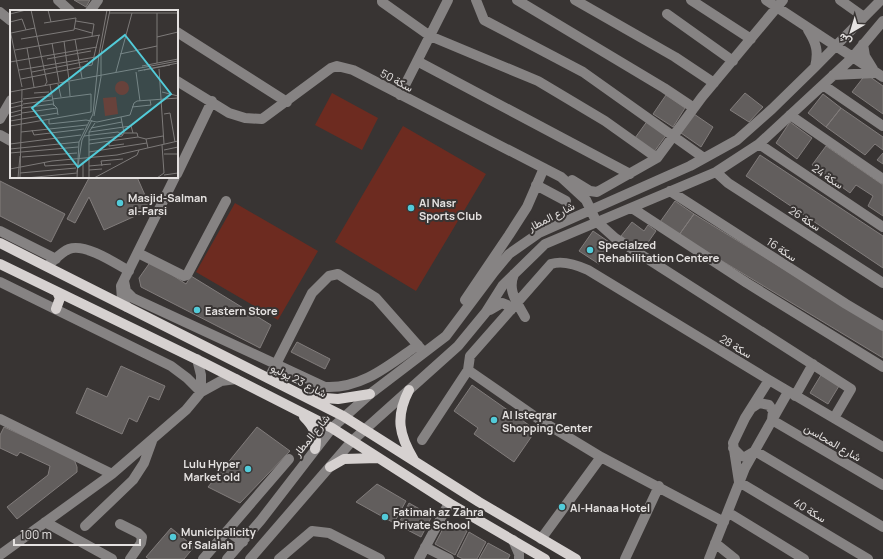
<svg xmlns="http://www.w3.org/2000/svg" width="883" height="559" font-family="Manrope,Vazirmatn,sans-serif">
	<rect width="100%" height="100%" fill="#383433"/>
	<path fill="#6d2b20" d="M332 93 378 118 362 150 315 125Z
		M403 126 486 174 416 291 335 242Z
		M235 203 318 251 278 320 196 272Z"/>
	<path fill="#625e5d" stroke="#817c7b" d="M74 0H90L86 7Z
		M866 74 883 86V114L852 92Z
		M745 93 763 107 749 122 730 110Z
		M823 94 841 108 826 127 808 113Z
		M666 95 685 108 673 127 653 114Z
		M841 108 883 137V150L875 144 865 155 826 127Z
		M694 114 713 127 701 147 681 133Z
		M648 120 667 134 654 152 635 138Z
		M790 122 812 138 797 159 776 143Z
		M826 146 883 185V216L868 206 873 196 856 185 850 193 812 165Z
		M883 153V164L877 160Z
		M760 155 883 236V268L746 176Z
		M92 177H137L151 209 104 230 89 197 75 223 67 219 89 178Z
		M0 181 65 214 51 242 0 216Z
		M675 201 694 214 679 235 660 222Z
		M694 214 883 330V358L679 235Z
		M632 222 644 231 648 225 656 231 642 251 621 236Z
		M593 231 612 244 599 264 579 251Z
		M151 261 186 284 191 276 271 325 260 348 141 287 139 278Z
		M297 342 330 359 325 369 291 352Z
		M121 366 165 386 159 400 149 396 137 422 129 418 122 434 76 413 87 388 107 397Z
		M821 375 839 386 828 404 810 393Z
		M472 385 536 430 514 462 474 434 478 428 454 411Z
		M4 427 74 459 77 467V472L17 519 7 507 48 475 50 466 20 452 17 456 0 448V435Z
		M257 427 290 451 240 503 208 487Z
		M377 484 406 501 394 523 356 502Z
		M409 503 432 516 421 537 398 525Z
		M447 521 467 531 455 555 435 544Z
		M171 528 194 547 184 559H149L146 557Z
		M469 532 486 542 477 559H463L457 556Z
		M488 543 510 555 508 559H479Z"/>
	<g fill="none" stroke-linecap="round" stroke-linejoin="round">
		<path stroke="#868383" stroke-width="10" d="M58 0 70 11
			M382 0V2L430 36 538 81 605 121 657 158
			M476 0 484 20 583 72 704 158
			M517 0 664 88 694 108
			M575 0 675 57 714 83
			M691 0 751 39
			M766 0 883 77
			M840 0 864 17
			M90 11 98 0
			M0 12 11 21
			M667 14 733 61
			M808 30C816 43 819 51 815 67
			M177 32 287 102
			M863 44 865 56 873 69
			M417 61 630 174
			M833 75 875 73
			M177 81 229 113 245 118 262 119 331 68 337 66 353 70 561 177 586 200 596 221 615 238 851 389 834 418
			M823 85 883 126
			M400 95 448 0
			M790 115 883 179
			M0 119 11 100
			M0 135 11 141
			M759 144 883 227
			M716 172 728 183 883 283
			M177 174 212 101
			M572 180 590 191 597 192 657 158 702 97 783 0
			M536 185 566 201
			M670 191 846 304 883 326
			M632 208 747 283 883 367
			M0 231 56 259
			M138 253 184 276 187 275 226 201
			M47 266C54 261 61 252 69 249 85 243 115 263 129 271
			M514 274C507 291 517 302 525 317
			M124 281 126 291 133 298 325 387C362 389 389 365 418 345
			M0 282 171 366 187 378 201 392
			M465 300 509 235 527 207 544 168
			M127 307 122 299 121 286 175 177
			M490 310 502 303 507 305 511 310
			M197 359 201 375V392
			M269 378 312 293 329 276 338 274 376 298 422 350
			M769 380 745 418 733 443 739 482 868 559
			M795 396 813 364
			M753 407 759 403 769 405 773 411 772 420 883 485
			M0 419 112 474
			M422 440 468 370
			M733 448 741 456 745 457 755 451 883 527
			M729 513 804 559
			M45 522 112 559
			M724 522 601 457 540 420 468 370 470 356 551 264C563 260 577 265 588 270L769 380 883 447
			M120 524 138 533 142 537 141 543 130 559
			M85 526 133 480 144 463 152 441
			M227 531 243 542
			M541 539 601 457
			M513 540 519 554V559
			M715 543 735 559
			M425 547 449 559
			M0 555 112 474 186 410 201 392 221 381 236 379
			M203 559 289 459
			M227 559 261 520 332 428 370 394 446 336 494 272 509 254 539 233 690 166 737 140 772 109 815 67 881 0
			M250 559 352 441 458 346 486 312 503 285 545 244 716 172 759 144 852 58 883 21
			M279 559 312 531 329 533 380 559
			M419 559 449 503
			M625 559 659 486
			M709 559 745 468 788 392"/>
		<path stroke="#d6d1d0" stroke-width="10" d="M0 243 343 416 479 502 576 559
			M0 264 204 363 332 428 449 503 545 559
			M56 309 60 298 57 292
			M409 390C395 417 399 435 414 460
			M311 397 338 399 370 394
			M304 417C314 427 318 435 315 449
			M330 467 344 459 378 458"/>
	</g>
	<g fill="#52cbd9" stroke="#383433" stroke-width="1.5">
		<circle cx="120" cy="203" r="4"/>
		<circle cx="411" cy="208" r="4"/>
		<circle cx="590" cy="250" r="4"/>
		<circle cx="197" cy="310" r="4"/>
		<circle cx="494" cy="420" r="4"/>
		<circle cx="248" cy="469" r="4"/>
		<circle cx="562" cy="507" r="4"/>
		<circle cx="385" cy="517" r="4"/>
		<circle cx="173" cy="537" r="4"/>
	</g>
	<g text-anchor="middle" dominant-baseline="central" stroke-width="4" stroke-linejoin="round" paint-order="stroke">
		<g font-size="11" fill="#e5e2e1" stroke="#383433">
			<text transform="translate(397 80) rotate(28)">سكة 50</text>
			<text transform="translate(828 176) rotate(34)">سكة 24</text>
			<text transform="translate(551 216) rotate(-27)">شارع المطار</text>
			<text transform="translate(805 218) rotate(33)">سكة 26</text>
			<text transform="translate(782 249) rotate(33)">سكة 16</text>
			<text transform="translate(736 346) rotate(31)">سكة 28</text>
			<text transform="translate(299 380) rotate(27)">شارع 23 يوليو</text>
			<text transform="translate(311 435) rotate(-51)">شارع المطار</text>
			<text transform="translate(833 442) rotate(30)">شارع المحاسن</text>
			<text transform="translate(810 510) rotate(31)">سكة 40</text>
		</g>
		<g font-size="11" font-weight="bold" fill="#e5e2e1" stroke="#383433" text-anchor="start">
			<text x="128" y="197">Masjid-Salman<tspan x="128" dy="13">al-Farsi</tspan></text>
			<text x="419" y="202">Al Nasr<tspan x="419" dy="13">Sports Club</tspan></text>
			<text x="598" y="244">Specialzed<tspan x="598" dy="13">Rehabilitation Centere</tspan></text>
			<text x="205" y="310">Eastern Store</text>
			<text x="502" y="414">Al Isteqrar<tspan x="502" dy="13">Shopping Center</tspan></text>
			<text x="240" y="463" text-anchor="end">Lulu Hyper<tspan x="240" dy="13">Market old</tspan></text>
			<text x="570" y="507">Al-Hanaa Hotel</text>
			<text x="393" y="511">Fatimah az Zahra<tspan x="393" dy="13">Private School</tspan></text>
			<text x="181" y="531">Municipalicity<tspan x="181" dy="13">of Salalah</tspan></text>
		</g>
	</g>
	<g transform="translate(10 10)">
		<rect width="168" height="168" fill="#383433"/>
		<path d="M105 78a7 7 0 1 1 14 0a7 7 0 1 1-14 0ZM106 87 108 104 95 106 93 88Z" fill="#6d2b20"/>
		<path fill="none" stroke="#7d7a79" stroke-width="1" d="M21 0 37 72 35 75M38 0 41 12M99 3H168M0 4 16 0M66 11 84 14 82 26M0 12 12 9 16 20M64 18 82 23M0 20 12 77M1 23 25 18M147 27 168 22M11 29 64 20 66 8 34 13M65 29 72 68M54 31 59 70M42 33 49 72M17 38 24 77M5 40 90 25M110 44 147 36M37 49 81 41M0 52 87 37M147 53V3M132 56 168 49M149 59 154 134M9 60 86 47M134 60 160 55M128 61 168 53M22 62 78 51M106 62 122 3M126 62 130 91M11 69 82 55 89 25M59 72 60 86M48 74 51 87M40 75 44 96M0 82 168 51M152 82 168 86M24 83 39 82M13 89 41 86M0 94 13 91M13 94 42 90M122 97 141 95 140 90M0 98 13 95M12 98 43 94 47 98 48 105M0 103 12 100M12 103 47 98M154 104 160 103 165 132M84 106 91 67V44L100 0M0 107 12 104M111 107 114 123 112 126M39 109V114L76 110 87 112 120 105 124 93 127 91 168 88M0 111 48 103M0 116 81 102V84L42 89M81 118 112 112M22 120 24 125 74 119M11 122 77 115M79 122 121 116 123 123M114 123H127L128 127M74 126 108 122 113 125M136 129 153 126M79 130 112 126M99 132V136L114 134M0 134 71 125M79 134 128 127 136 129 138 138M0 139 69 132M154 140 168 137M79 142 137 133M0 143 68 137M154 144H168M12 147 67 143M34 152 35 156 66 154M79 156 101 154M92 156 91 151 113 149M0 159 42 151 107 145 168 131M79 160 92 159M67 162 72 130 82 110M10 163 66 158M154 165 168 163M8 168 10 146M10 168 12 79M16 168 67 163M67 168 69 132 83 104 89 44 97 0M73 168V154M79 168V122L85 113M84 168 127 145 129 140M147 168 154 163 152 135"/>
		<path fill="#52cbd9" fill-opacity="0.15" stroke="#52cbd9" stroke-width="2" d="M115 25 161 84 68 157 22 98Z"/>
		<rect width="168" height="168" fill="none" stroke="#e5e2e1" stroke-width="2"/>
	</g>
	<g transform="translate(851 32) rotate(218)" stroke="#383433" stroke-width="3" paint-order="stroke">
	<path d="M0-3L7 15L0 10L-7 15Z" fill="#e5e2e1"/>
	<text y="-6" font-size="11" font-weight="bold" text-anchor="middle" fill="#e5e2e1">ش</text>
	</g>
	<path d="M14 539v6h126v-6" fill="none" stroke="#e5e2e1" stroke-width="2"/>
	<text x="20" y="539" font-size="12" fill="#e5e2e1" stroke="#383433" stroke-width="3" paint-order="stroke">100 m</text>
</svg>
